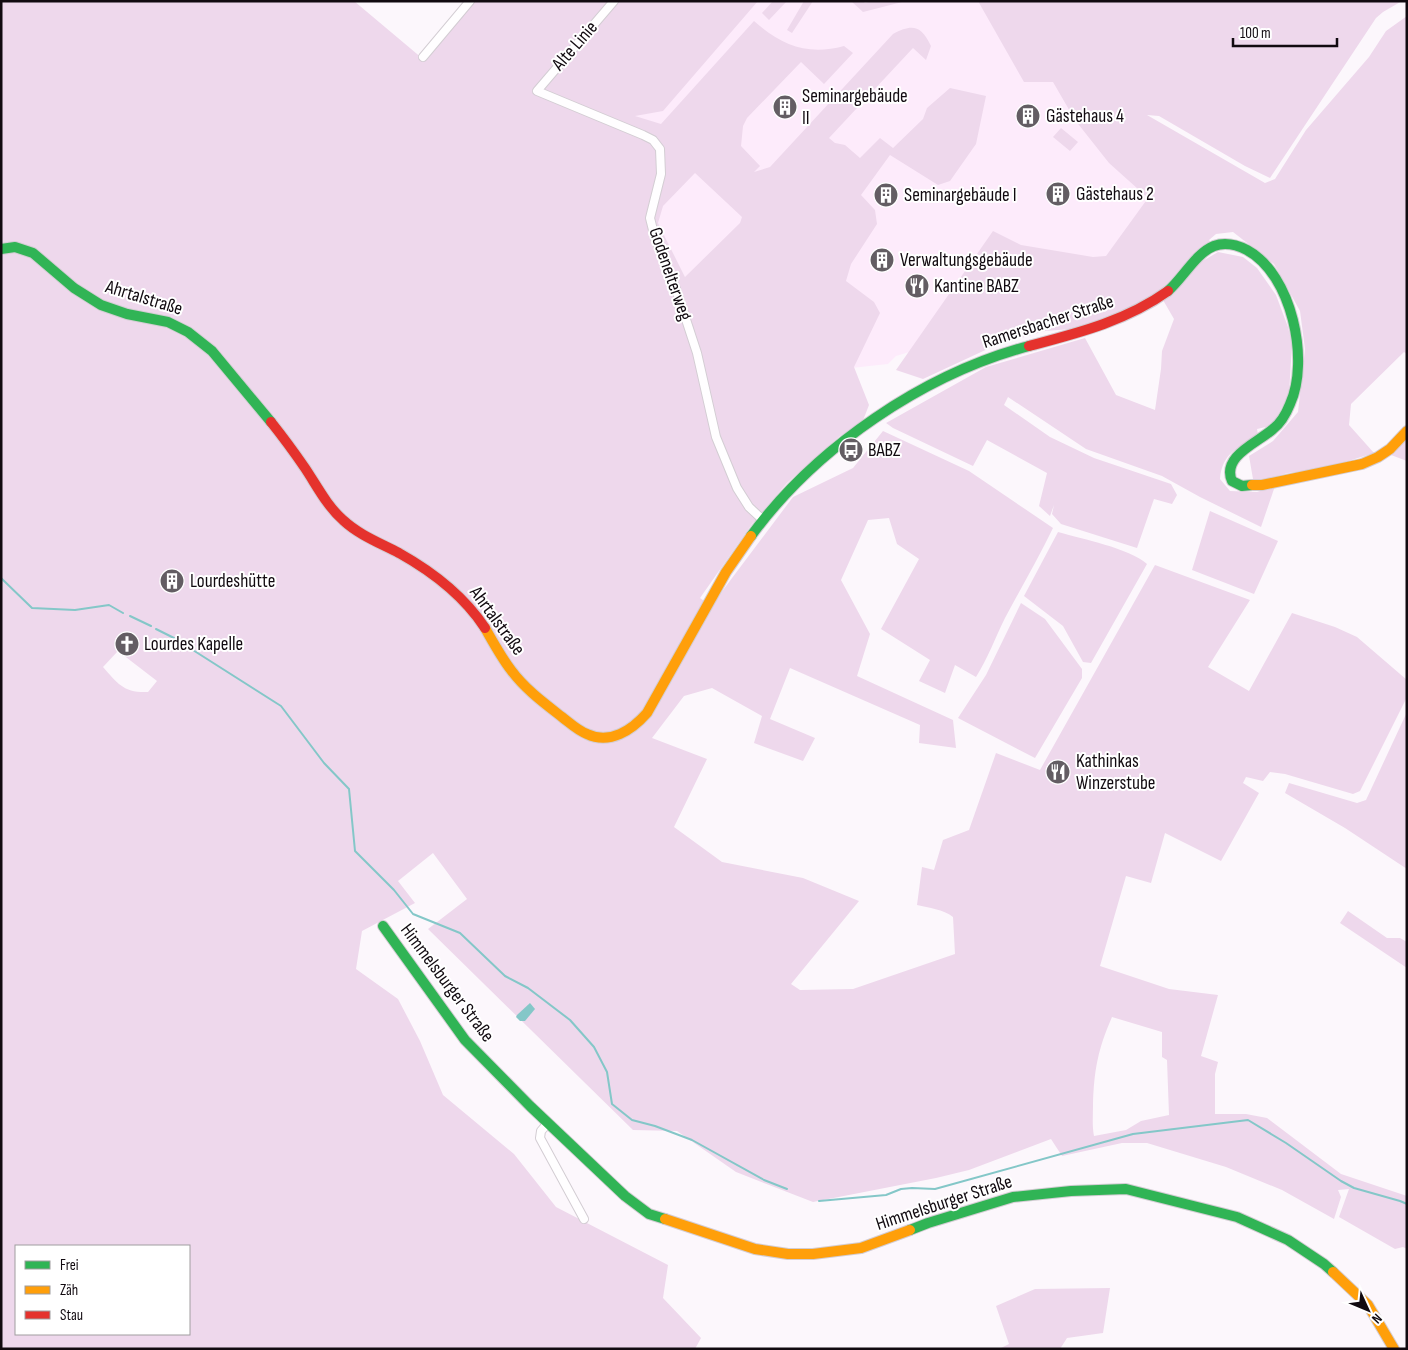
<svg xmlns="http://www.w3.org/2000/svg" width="1408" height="1350" font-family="'Sofia Sans Condensed',sans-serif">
	<rect width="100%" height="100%" fill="#fcf7fc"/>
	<path fill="#fdebfb" d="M622 1H1028L1183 204 1009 322 896 356 888 364 842 369 685 277 658 223 657 137 639 127 555 95 554 82Z"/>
	<path fill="#eed8ec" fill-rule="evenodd" d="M1 1H354L423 59 473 1H758L663 111 635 116 661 124 754 21C781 45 807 56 844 46L853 53 824 84 801 62 747 118 743 126 741 146 760 166 754 172 770 167 893 34C912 24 921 25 931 46L926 60 913 48 829 138 835 143 845 145 860 158 880 138 893 148 923 119 927 108 950 88 986 96 976 144 950 181 938 185 890 155 861 195 875 210 877 224 851 264 846 281 874 302 880 313 854 367 869 405 862 423 840 436 787 483 752 524 700 598 711 606 793 497 853 468 883 431 969 471 1053 528C1038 559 1021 588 1005 618 995 638 988 658 976 677L955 665 945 693 919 681 930 660 881 629 919 559 897 544 889 518 868 520 841 580 870 634 857 676 953 720 956 748 919 743 920 725 790 668 770 719 815 738 803 761 754 743 762 716 712 688 684 696 652 738 707 759 674 827 722 862 803 878 859 901 791 984 800 990 853 989 955 954 953 917C943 909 929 908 917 905L922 867 934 870 943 840 969 830 996 753 1040 770 1155 565 1250 600 1208 667 1249 691 1292 613 1335 627 1357 637 1407 680V697L1360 791 1353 794 1285 774 1270 772 1263 781 1246 777 1243 783 1259 793 1221 861 1165 833 1151 883 1126 876 1100 966 1169 989 1218 995 1201 1056 1218 1062 1215 1074V1114H1246L1267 1118 1341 1174 1407 1196V1249L1403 1247 1395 1249 1339 1217 1349 1189 1338 1190 1341 1197 1334 1219 1282 1190 1226 1167 1147 1143H1122L1062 1156 1051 1139 969 1170 936 1178 813 1202 736 1172 677 1131 633 1130 428 929 467 899 433 853 398 881 415 903 362 931 356 969 398 999 420 1041 443 1095 514 1154 556 1207 668 1265 663 1298 701 1338 695 1349H1ZM695 173 742 217 740 223 685 277 658 223 663 206ZM118 651 157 681 148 692C124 693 118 684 103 667ZM1112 1017 1162 1032V1057L1167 1060 1169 1115 1141 1121 1126 1130 1094 1136C1092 1126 1093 1115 1093 1105 1094 1070 1098 1049 1112 1017ZM16 1246H189V1334H16Z
		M773 1H787L769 20 762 13Z
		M804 1H813L792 33 787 30Z
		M851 1H863L865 3 873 1H906L863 12Z
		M978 1H1402L1383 12 1376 18 1270 178 1245 166 1159 116 1147 115 1265 183 1275 179 1306 130 1369 57 1386 31 1407 16V354L1404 352 1351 404 1349 425 1374 453 1326 468 1288 473 1256 482 1253 479 1249 456 1273 441 1298 412 1305 349 1300 311 1274 264 1233 232 1216 234 1209 240 1211 243 1178 278 1159 294 1123 313 1084 328 1045 331 994 346 923 379 896 370 993 231 1021 245 1093 257 1106 256 1148 198 1109 163 1075 120 1053 82H1024Z
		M1061 128 1078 142 1070 151 1053 137Z
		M1218 252 1243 257 1257 268 1276 295 1288 327 1292 344 1289 394 1273 424 1270 426 1257 429 1258 435C1238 448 1222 453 1220 479L1230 491 1257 492 1275 486 1261 527 1200 497 1162 476 1086 449 1008 397 1004 405 1050 437 1094 458 1171 484 1177 495 1172 504 1154 499 1137 548 1061 524 1052 514 1054 505 1050 516 1039 506 1047 473 987 440 973 466 893 428 886 423 986 367 1085 338 1116 395 1155 410 1161 369 1162 351 1174 319 1163 300 1199 263Z
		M1407 438V461L1391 455Z
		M1210 511 1278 541 1254 594 1192 570Z
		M1058 532C1082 539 1129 548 1147 564L1091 663 1083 662 1063 626 1024 596Z
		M1021 603 1045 619 1082 669V678L1035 758 958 718 986 675Z
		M1407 712V869L1345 828 1285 793 1289 783 1357 803 1366 800Z
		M1348 911 1387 938H1400L1407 942V968L1340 923Z
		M1110 1288 1103 1333 1067 1338 1060 1349H999L1009 1344 996 1306 1035 1289Z"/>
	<path fill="#84c7c8" d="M530 1003 535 1009 525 1021H520L516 1017 517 1015Z"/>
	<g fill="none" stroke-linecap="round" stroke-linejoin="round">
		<path stroke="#84c7c8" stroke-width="2" d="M1 578 32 608 75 610 109 605 123 613
			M130 616 151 626
			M156 629 174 638 281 706 324 763 349 789 355 851 394 890 413 914 460 933 505 976 528 988 570 1020 594 1047 607 1072 612 1104 632 1120 655 1126 692 1140 764 1180 787 1189
			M819 1201 886 1195 901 1189 912 1188 935 1189 1133 1134 1248 1120 1286 1143 1341 1181 1354 1188 1400 1201 1407 1204"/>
		<defs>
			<path id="street" d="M614 1 537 91 643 135 653 140 660 149 661 174 650 218 655 238 676 289 697 353 716 437 737 488 749 507 763 520
				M423 57 470 1
				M548 1123 541 1131 540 1138 584 1219"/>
			<path id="fast" d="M1 249 15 247 33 253 74 288 101 305 127 314 168 322 188 332 212 351 271 422
				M1168 291C1183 278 1196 253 1214 246 1225 242 1237 245 1247 250 1292 274 1310 361 1290 404 1286 414 1281 423 1273 429 1259 442 1221 456 1232 481L1242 486 1252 485
				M751 536C816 447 924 374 1029 346
				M383 926 465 1040 530 1106 625 1196 649 1214 665 1219
				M910 1230 928 1223 1013 1197 1071 1191 1126 1189 1237 1217 1288 1240 1324 1264 1333 1272"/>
			<path id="slow" d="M1252 485H1262L1362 464 1378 457 1390 449 1407 431
				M485 628C493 642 501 657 511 670 525 689 544 703 562 717 570 723 577 730 587 734 610 745 632 730 647 713L726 572 751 536
				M665 1219 755 1249 788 1254H813L861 1248 910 1230
				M1333 1272 1368 1305 1394 1349"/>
			<path id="jam" d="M1029 346C1078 333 1126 321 1168 291
				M271 422C283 437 294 452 305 468 317 486 327 506 343 520 359 535 380 543 399 553 433 572 464 596 485 628"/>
		</defs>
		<use href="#street" stroke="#d3cdd3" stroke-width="10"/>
		<use href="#fast" stroke="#d3cdd3" stroke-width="12"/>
		<use href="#slow" stroke="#d3cdd3" stroke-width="12"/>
		<use href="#jam" stroke="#d3cdd3" stroke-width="12"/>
		<use href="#street" stroke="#fffeff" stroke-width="8"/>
		<use href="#fast" stroke="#30b455" stroke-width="10"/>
		<use href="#slow" stroke="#ff9f0a" stroke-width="10"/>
		<use href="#jam" stroke="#e5322d" stroke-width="10"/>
	</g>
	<defs>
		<symbol id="building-disc" viewBox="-11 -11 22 22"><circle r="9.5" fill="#635d63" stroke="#fff"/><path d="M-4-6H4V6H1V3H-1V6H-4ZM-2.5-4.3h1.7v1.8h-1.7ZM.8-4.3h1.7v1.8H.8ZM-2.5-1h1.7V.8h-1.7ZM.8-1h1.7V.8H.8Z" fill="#fff"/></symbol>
		<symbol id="restaurant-disc" viewBox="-11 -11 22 22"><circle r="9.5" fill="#635d63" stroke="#fff"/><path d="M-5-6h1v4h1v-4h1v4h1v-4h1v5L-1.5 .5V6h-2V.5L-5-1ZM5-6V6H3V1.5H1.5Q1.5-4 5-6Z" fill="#fff"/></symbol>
		<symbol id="bus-disc" viewBox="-11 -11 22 22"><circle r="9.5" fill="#635d63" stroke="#fff"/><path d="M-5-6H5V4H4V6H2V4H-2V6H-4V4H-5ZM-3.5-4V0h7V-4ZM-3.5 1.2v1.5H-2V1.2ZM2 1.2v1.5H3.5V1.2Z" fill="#fff"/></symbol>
		<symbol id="church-disc" viewBox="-11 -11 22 22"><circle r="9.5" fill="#635d63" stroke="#fff"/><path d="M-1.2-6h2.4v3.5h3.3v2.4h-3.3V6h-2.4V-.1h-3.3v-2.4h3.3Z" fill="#fff"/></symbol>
	</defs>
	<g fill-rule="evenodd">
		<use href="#building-disc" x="771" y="93" width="28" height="28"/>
		<use href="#building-disc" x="1014" y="102" width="28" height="28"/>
		<use href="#building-disc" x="1044" y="180" width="28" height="28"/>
		<use href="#building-disc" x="872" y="181" width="28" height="28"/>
		<use href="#building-disc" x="868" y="246" width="28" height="28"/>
		<use href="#restaurant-disc" x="903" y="272" width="28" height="28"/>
		<use href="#bus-disc" x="837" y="436" width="28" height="28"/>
		<use href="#building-disc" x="158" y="567" width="28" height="28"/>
		<use href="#church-disc" x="113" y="630" width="28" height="28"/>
		<use href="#restaurant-disc" x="1044" y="758" width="28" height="28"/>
	</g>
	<g text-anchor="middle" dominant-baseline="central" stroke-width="4" stroke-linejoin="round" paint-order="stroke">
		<g font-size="19" fill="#110a10" stroke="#fff">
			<text transform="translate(575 46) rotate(-49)">Alte Linie</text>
			<text transform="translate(670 274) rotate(71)">Godenelterweg</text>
			<text transform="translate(144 298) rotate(17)">Ahrtalstraße</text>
			<text transform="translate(1048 322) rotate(-18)">Ramersbacher Straße</text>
			<text transform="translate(497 621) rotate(54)">Ahrtalstraße</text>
			<text transform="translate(447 983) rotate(53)">Himmelsburger Straße</text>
			<text transform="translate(944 1203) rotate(-18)">Himmelsburger Straße</text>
		</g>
		<g font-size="19" fill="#110a10" stroke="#fff" text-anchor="start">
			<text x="802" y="96">Seminargebäude<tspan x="802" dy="22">II</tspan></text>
			<text x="1046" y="116">Gästehaus 4</text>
			<text x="1076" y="194">Gästehaus 2</text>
			<text x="904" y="195">Seminargebäude I</text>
			<text x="900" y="260">Verwaltungsgebäude</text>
			<text x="934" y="286">Kantine BABZ</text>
			<text x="868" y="450">BABZ</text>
			<text x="190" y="581">Lourdeshütte</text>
			<text x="144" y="644">Lourdes Kapelle</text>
			<text x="1076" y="761">Kathinkas<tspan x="1076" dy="22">Winzerstube</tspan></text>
		</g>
	</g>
	<rect width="1408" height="1350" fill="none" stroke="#110a10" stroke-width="5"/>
	<rect x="15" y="1245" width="175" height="90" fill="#ffffff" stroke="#a09d9f"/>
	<rect x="25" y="1261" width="25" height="8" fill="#30b455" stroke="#a09d9f"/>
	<text x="60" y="1270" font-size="15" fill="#110a10">Frei</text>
	<rect x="25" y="1286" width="25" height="8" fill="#ff9f0a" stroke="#a09d9f"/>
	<text x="60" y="1295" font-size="15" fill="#110a10">Zäh</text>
	<rect x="25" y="1311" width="25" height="8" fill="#e5322d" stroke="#a09d9f"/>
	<text x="60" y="1320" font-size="15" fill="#110a10">Stau</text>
	<g transform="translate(1368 1310) rotate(134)" stroke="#ffffff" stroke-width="4" paint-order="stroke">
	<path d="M0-4L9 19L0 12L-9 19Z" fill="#110a10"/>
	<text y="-8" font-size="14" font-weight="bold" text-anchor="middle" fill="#110a10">N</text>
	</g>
	<path d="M1233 38v8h104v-8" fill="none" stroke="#110a10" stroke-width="2.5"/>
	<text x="1240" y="38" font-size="15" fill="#110a10" stroke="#ffffff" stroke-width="4" paint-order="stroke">100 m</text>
</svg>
